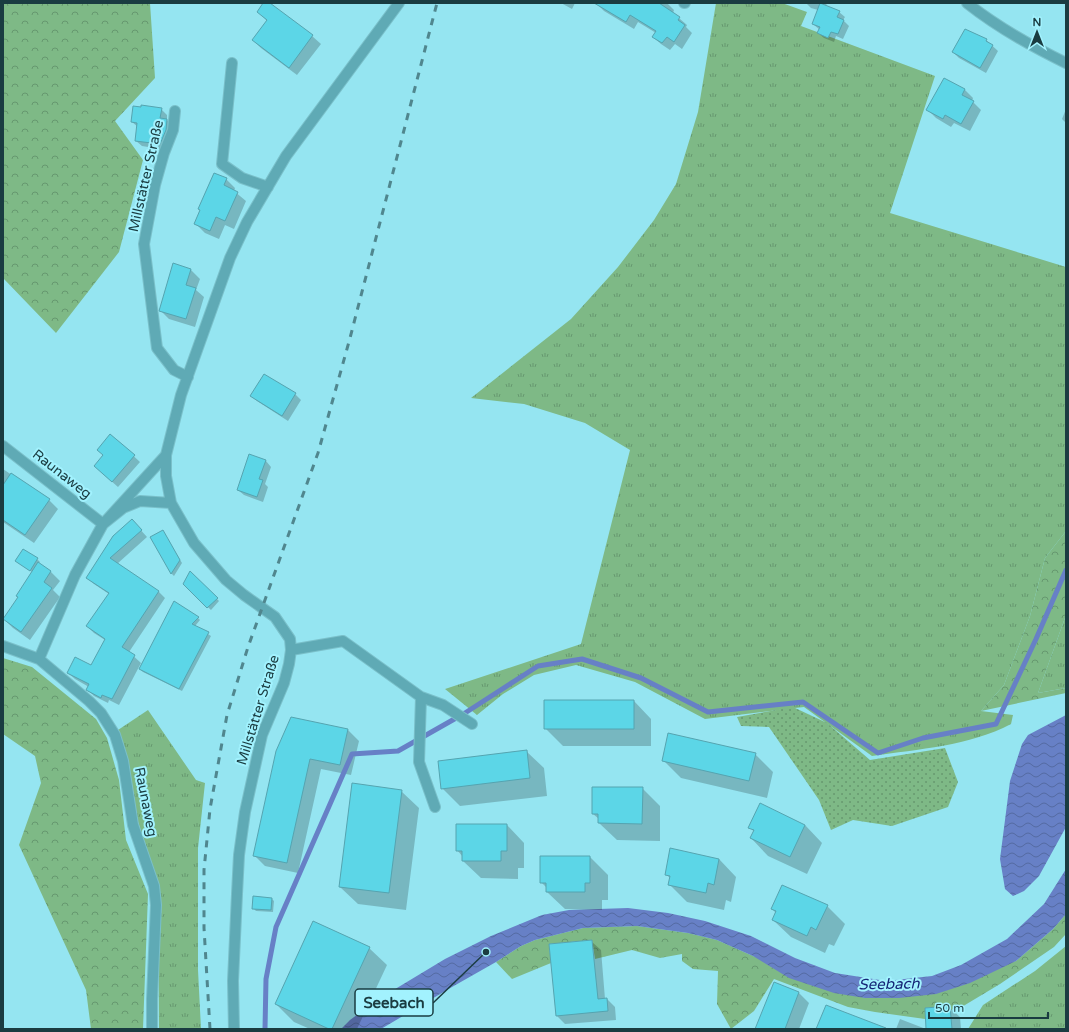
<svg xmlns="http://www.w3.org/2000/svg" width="1069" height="1032" font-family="'Varela Round',sans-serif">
	<defs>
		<pattern id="grass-tufts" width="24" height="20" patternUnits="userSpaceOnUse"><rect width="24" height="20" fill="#7eb986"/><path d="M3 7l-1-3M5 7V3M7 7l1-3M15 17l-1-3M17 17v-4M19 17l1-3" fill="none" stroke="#66986f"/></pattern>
		<pattern id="forest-crowns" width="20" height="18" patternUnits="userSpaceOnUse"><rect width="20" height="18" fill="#7eb986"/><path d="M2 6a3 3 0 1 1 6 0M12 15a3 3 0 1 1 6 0" fill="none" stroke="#66986f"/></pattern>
		<pattern id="garden-dots" width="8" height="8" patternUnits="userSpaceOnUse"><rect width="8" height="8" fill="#7eb986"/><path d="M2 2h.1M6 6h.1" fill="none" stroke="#66986f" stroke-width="1.8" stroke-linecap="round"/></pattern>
		<pattern id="water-waves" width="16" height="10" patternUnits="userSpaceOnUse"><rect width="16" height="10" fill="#6780c6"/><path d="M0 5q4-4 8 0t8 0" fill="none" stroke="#546aa2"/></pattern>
	</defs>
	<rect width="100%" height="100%" fill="#95e5f1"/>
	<path fill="url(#grass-tufts)" d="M716 3H782L807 12 801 26 935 76 890 213 1066 267V531L1045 558 1030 616 1004 685 981 711 1013 715 1011 724C969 746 919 749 872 756L804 707 705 719 635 682 576 665 534 675 503 694 477 715 445 689 581 644 630 450 585 423 524 404 471 398 571 319 618 267 654 220 676 184 698 112Z
		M1066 615V688L1038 693Z
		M148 710 196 780 205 783 198 848V970L201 1029H159L158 883 136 816 118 730Z
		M1066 946V1029H968L983 1005 1035 971Z"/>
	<path fill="url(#forest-crowns)" d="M3 3H150L155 78 115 121 143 160 119 252 56 333 3 278Z
		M1066 531V615L1038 693 1066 688V693L981 711 1004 685 1030 616 1045 558Z
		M3 658 32 667 96 719 107 738 119 780 126 840 148 894 143 1029H91L86 990 19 845 41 783 35 756 3 734Z
		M1066 914V934L1054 947 1000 984 960 1008 950 1010V1006L925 1008V1019L875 1012 848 1007 774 979 754 1011 731 1029 717 1004 718 971 693 969 682 961V954L660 958 632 950 595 959 592 940 549 944 551 963 512 979 496 962 521 946 535 940 583 928 637 926 688 933 717 940 753 956 865 998 1016 961 1053 929Z"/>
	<path fill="url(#garden-dots)" d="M793 707 827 723 870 760 945 748 958 782 948 807 892 826 853 820 831 830 819 800 769 727 741 726 737 717Z"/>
	<path fill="url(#water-waves)" d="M1066 715V827L1039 876 1024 891 1013 896 1005 889 1000 859 1010 781 1022 744 1028 735Z
		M1066 869V914L1053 929 1016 961 970 983 936 994 899 998H865L834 993 789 978 753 956 717 940 688 933 637 926 583 928 535 940 521 946 496 962 452 987 381 1029H341L350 1020 377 1000 445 959 491 936 542 915 569 910 628 908 668 913 705 921 751 936 795 958 835 973 886 981 932 976 961 965 1007 939 1044 904Z"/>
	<path fill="#0003" d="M265 3H268L312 36 321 44 297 75 261 48 253 40 267 21 258 11Z
		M561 3H575L572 9Z
		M596 3H667L674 10 673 13 687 25 686 27 692 33 682 49 675 44 670 50 661 44 653 37 656 33 638 22 634 29 604 11Z
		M806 3H827L826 6 839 12 845 17 843 20 849 26 843 39 836 36 834 42 824 38 818 33 820 30 813 24 818 10 811 8Z
		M973 33 986 40 998 51 986 73 959 58 953 52Z
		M944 79 965 90 973 98 972 101 981 110 970 131 954 123 951 127 936 118 928 110Z
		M161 109 167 115V120L173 126 166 150 142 146 136 141 138 127 132 122Z
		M1066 109V123L1062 119Z
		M226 179 235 188 234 191 246 201 234 229 225 225 219 239 205 233 196 224 201 211Z
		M191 270 200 279 196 290 204 297 195 327 169 319 160 310Z
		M295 394 301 400 288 421 257 401 251 396Z
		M111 435 140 462 118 487 101 472Z
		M266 461 271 467 265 484 268 487 263 502 244 495 238 490Z
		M3 469 49 500 58 509 34 543 3 522Z
		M138 527 147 537 117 564 159 592 165 598 129 652 141 663 119 705 109 700 108 703 94 696 88 690 89 687 75 679 68 673 91 666 105 640 94 633 87 626 109 594 94 584 87 578Z
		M163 532 182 563 174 576 171 573Z
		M37 559 40 562 38 564 51 572 60 581 53 590 60 597 30 640 13 628 4 619 19 597 32 572 16 561Z
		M190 572 219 601 211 610 184 584Z
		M198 618 200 620 195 626 211 636 182 691 143 672 140 669Z
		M634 701 651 719V746H563L545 728Z
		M291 718 348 730 359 741 351 775 321 769 298 873 265 866 255 856Z
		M526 751 544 768 547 796 460 806 442 788Z
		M755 754 773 772 767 798 681 778 663 760Z
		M642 788 660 806V841L617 840 599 823V819L593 814Z
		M401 791 419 808 406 910 358 904 340 887Z
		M507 825 524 843V868H518V879L481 878 463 861V857L457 850Z
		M805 825 822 843 807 874 768 856 751 838 754 832 750 827Z
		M541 857H590L608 875V900H602V910L565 909 547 892V888L541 882Z
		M719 859 736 877 731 902 726 900 724 910 687 902 669 884 671 879 666 874Z
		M271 898 274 901 273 912 256 911 253 908Z
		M827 906 845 924 834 946 829 944 825 953 791 937 773 920 776 913 772 909Z
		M592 942 601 950 605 999H607L615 1007 616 1020 565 1024 557 1016Z
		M369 948 387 965 357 1029H310L294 1022 276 1004Z
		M774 983 799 993 809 1003 799 1029H756Z
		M949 1007 960 1017 961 1029H927Z
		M900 1019 926 1029H896Z"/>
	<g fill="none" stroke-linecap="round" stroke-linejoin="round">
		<path stroke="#6780c6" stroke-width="5" d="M265 1029 266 979 276 927 352 754 398 751 465 713 538 666 582 659 641 678 708 712 803 702 878 753 923 738 996 724 1036 639 1066 570"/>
	</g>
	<path fill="#5cd6e7" stroke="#55a4b0" d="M263 3H270L313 35 289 68 252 40 267 20 257 12Z
		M594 3H659L680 17 678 20 685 25 674 42 667 37 662 43 652 37 656 31 630 15 626 22Z
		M820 3 840 11 837 17 844 20 838 34 831 32 828 38 817 33 820 27 812 24Z
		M965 29 987 39 986 41 993 45 980 68 952 52Z
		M944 78 965 89 962 95 974 101 961 124 945 115 943 119 926 110Z
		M141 105 162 108 160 118 167 119 166 130 160 144 135 141 137 123 131 122 133 106 141 107Z
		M214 173 227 178 224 185 238 192 225 221 216 217 210 231 194 224 200 210 198 209Z
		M173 263 191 269 186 285 196 288 186 319 159 311Z
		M264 374 296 393 282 416 250 396Z
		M110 434 135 455 112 482 94 466 103 455 97 450Z
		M249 454 266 460 259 479 263 480 257 497 237 490Z
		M11 473 50 499 25 535 3 520V485Z
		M132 519 142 530 110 558 159 591 122 647 135 655 112 699 102 695 101 698 86 690 89 684 67 673 75 657 91 665 105 639 86 626 109 593 86 578 113 536Z
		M163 530 180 560 171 574 150 537Z
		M23 549 38 558 30 571 15 561Z
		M38 562 51 571 44 582 52 588 21 632 3 619 18 597 16 596Z
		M190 571 218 598 207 608 183 584Z
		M174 601 199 617 192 624 209 632 179 689 139 669Z
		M544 700H634V729H544Z
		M291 717 348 729 340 765 310 759 287 863 253 856 276 751Z
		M668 733 756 753 749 781 662 761Z
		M527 750 530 778 441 789 438 761Z
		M352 783 402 790 389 893 339 887Z
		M592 787H643L642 824 598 823V814H592Z
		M760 803 805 825 790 857 750 838 754 830 748 828Z
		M456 824H507V851H501V861H462V851H456Z
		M670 848 719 859 714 885 708 883 706 893 668 885 670 876 665 875Z
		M540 856H590V883H585V892H546V883H540Z
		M782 885 828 905 816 930 811 927 807 936 772 920 776 911 771 909Z
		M253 896 272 898 271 910 252 909Z
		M313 921 370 947 332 1029H329L275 1004Z
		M592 940 598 999 607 998 608 1011 556 1016 549 944Z
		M774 982 799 992 785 1029H755Z
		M826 1005 886 1028V1029H816Z
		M950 1006 952 1029H926L925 1008Z"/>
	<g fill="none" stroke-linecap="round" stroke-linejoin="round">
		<defs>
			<path id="minor" d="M684 3H685
				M967 3C996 26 1033 47 1066 63
				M232 63 222 164 242 178 268 187
				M175 111 173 130 164 153 155 185 144 244 157 348 174 370 188 377
				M3 446 103 524 123 508 140 501 171 503
				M3 646 39 659
				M291 650 343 641 421 697 443 705 472 724
				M421 697 419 762 435 807
				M152 1029V999L156 905 154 886 133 825 123 761 115 735 101 713 89 701 39 659 75 575 103 524 166 455
				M234 1029 233 981 237 894 239 855 245 812 262 735 284 683 289 664 291 650 290 639 275 617 244 595 226 580 194 543 171 503 166 476V455L181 395 230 258 247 222 286 156 399 3"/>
		</defs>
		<use href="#minor" stroke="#7ac0ca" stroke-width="12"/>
		<use href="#minor" stroke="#5faab5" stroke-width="10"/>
		<path stroke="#50868e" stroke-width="3" stroke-dasharray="7 7" stroke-linecap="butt" d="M210 1029 204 928V870L210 809 227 715 248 647 318 453 350 338 437 3"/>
	</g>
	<g text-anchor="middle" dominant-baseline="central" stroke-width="4" stroke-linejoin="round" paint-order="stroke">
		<g font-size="14" fill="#1a3c41" stroke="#a2f2fe">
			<text transform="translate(146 176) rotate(-77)">Millstätter Straße</text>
			<text transform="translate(62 474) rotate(38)">Raunaweg</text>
			<text transform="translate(258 710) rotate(-73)">Millstätter Straße</text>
			<text transform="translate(146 802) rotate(79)">Raunaweg</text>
		</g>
		<g font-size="15" font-style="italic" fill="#142476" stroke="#a2f2fe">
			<text transform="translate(889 984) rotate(-1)">Seebach</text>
		</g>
	</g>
	<path fill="none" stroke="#1a3c41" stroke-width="1.5" d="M486 952L433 1003"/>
	<circle fill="#1a3c41" stroke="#a2f2fe" stroke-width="1.5" cx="486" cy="952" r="4"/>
	<rect fill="#a2f2fe" stroke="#1a3c41" stroke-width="1.5" x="355" y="989" width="78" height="27" rx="4"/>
	<g font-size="15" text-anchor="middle" font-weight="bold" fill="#1a3c41">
		<text x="394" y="1008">Seebach</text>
	</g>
	<rect width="1069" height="1032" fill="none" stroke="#1a3c41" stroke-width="8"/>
	<g transform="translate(1037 32)" stroke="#a2f2fe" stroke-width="3" paint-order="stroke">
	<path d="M0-3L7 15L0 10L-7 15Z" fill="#1a3c41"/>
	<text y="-6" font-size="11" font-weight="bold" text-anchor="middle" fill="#1a3c41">N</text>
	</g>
	<path d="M929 1012v6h119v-6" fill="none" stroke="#1a3c41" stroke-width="2"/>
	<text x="935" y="1012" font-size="12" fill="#1a3c41" stroke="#a2f2fe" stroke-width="3" paint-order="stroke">50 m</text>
</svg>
